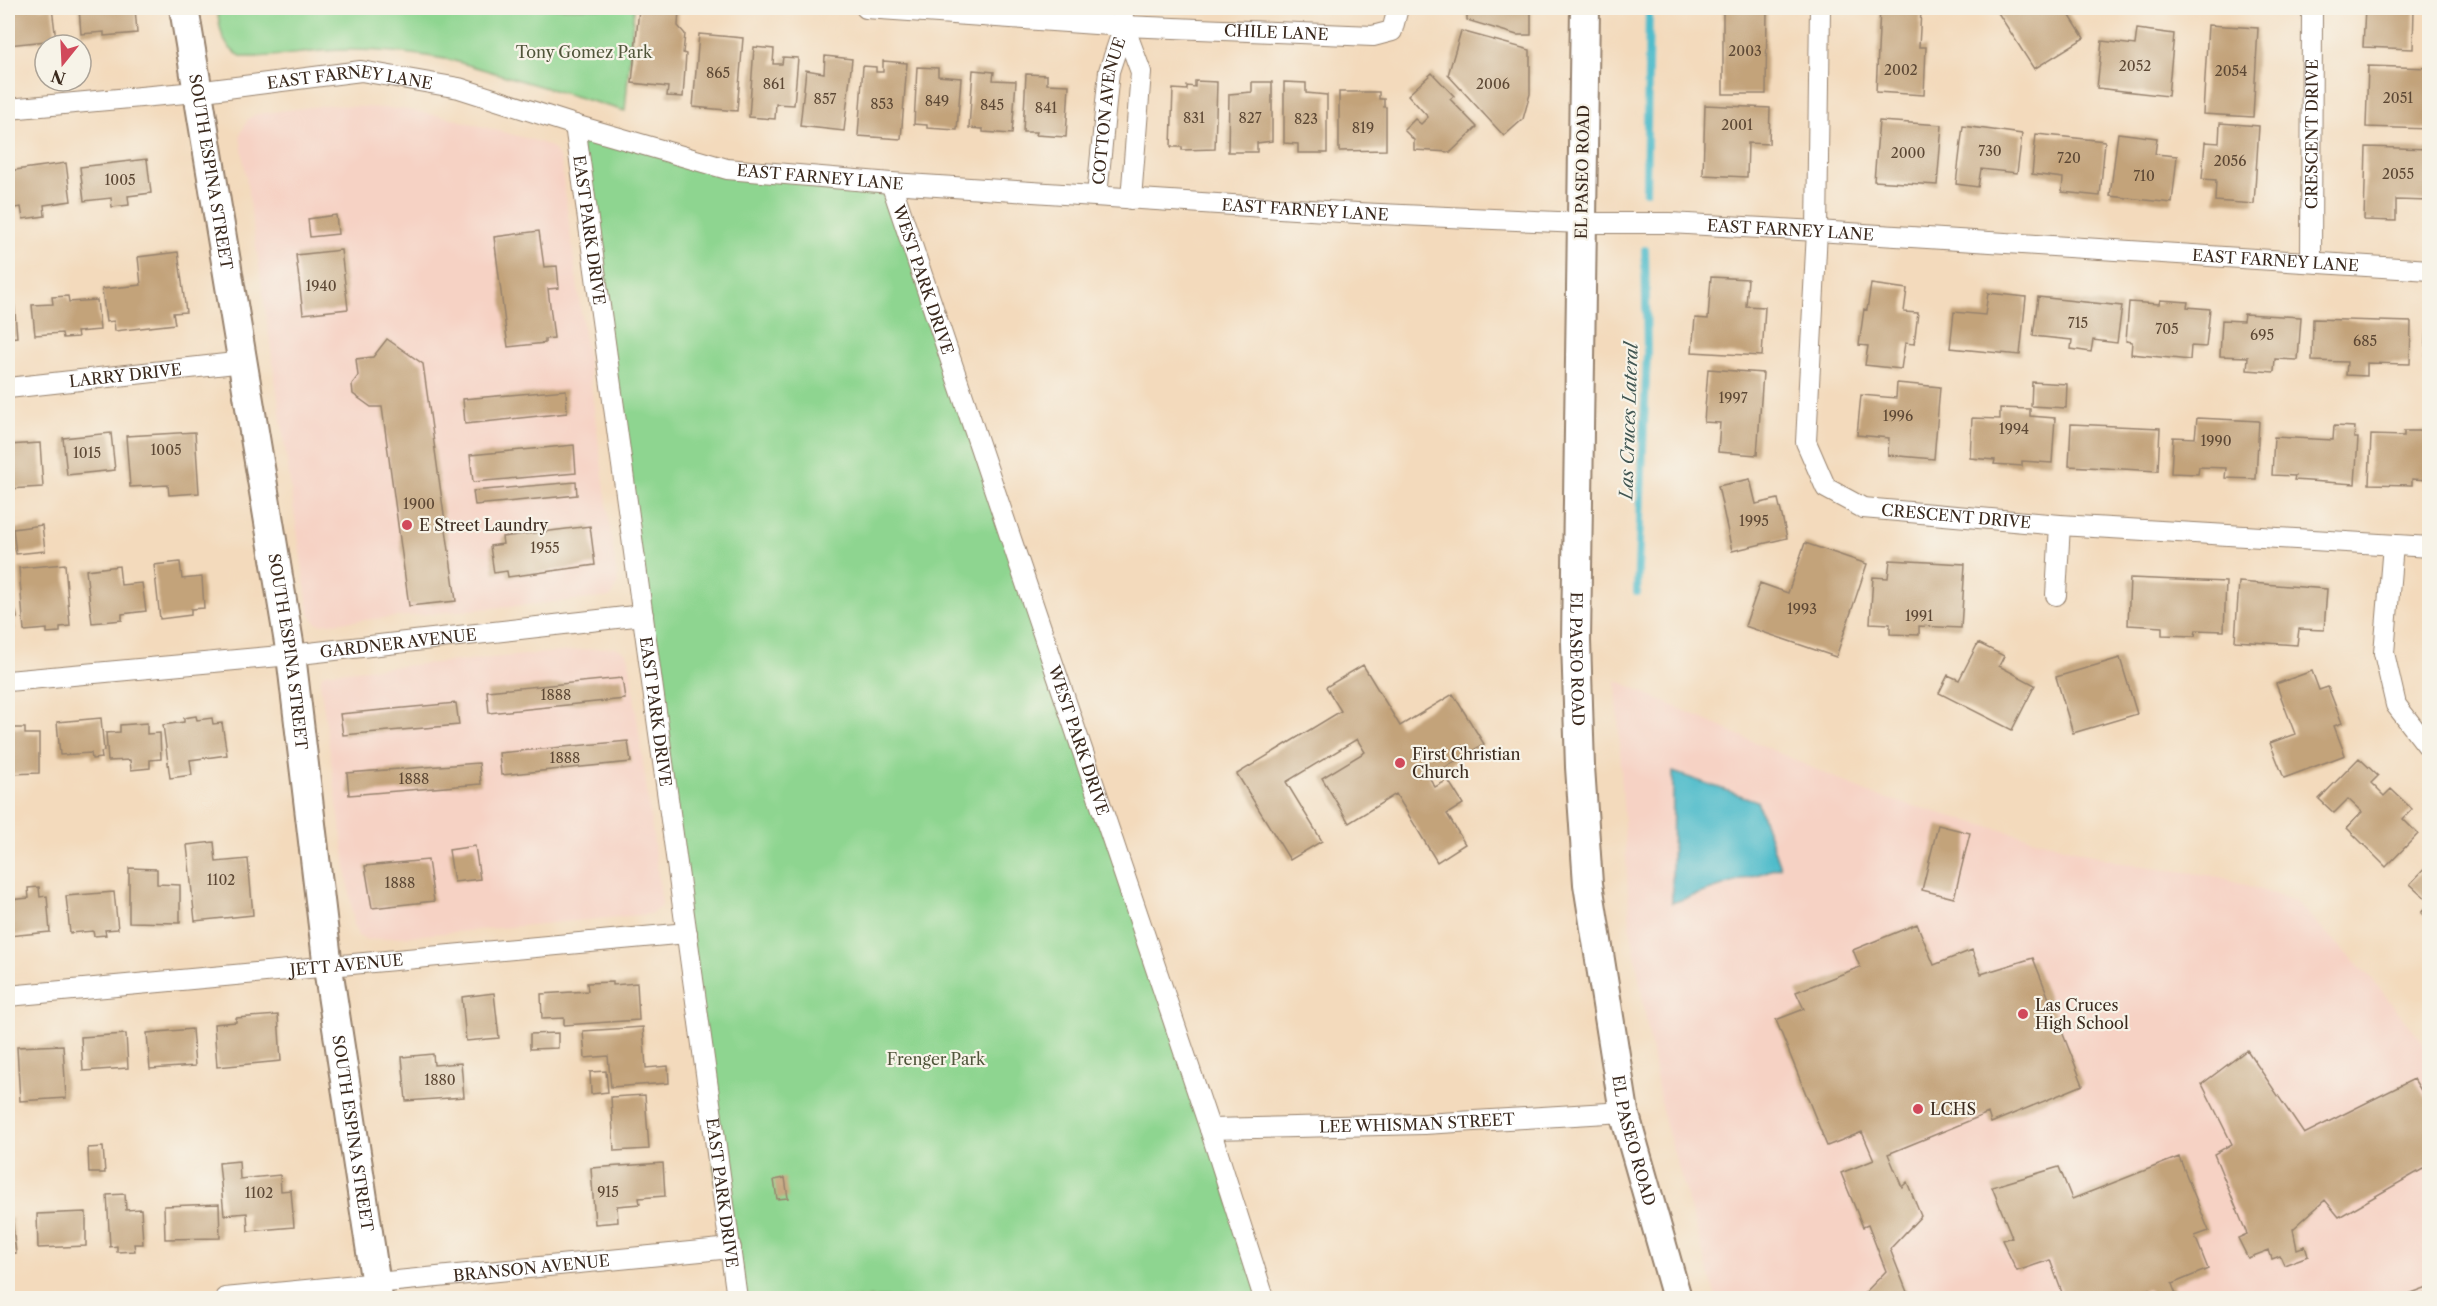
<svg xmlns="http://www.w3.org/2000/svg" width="2437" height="1306" font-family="'Libre Caslon Text',serif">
	<rect width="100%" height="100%" fill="#f7f3e8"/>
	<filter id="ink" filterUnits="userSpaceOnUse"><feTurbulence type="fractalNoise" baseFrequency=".0167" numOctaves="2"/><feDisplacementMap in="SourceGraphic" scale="12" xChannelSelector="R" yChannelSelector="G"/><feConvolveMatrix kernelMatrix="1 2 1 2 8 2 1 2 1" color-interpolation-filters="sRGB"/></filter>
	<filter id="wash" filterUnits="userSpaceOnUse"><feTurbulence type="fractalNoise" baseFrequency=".008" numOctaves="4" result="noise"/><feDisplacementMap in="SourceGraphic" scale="24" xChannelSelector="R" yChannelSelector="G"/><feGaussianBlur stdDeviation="1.35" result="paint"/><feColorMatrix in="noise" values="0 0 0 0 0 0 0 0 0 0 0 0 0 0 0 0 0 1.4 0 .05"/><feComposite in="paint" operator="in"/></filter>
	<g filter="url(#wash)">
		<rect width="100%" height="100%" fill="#f3dabc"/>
		<path fill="#f6d2c4" d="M327 105 403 109 446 117 540 142 551 147 558 155 561 163 616 571 618 583 611 597 321 624 317 623 309 614 240 135 248 119 256 114Z
			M615 647 625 652 629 658 662 904 660 908 650 914 368 940 358 936 354 924 320 682 323 673Z
			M1616 680 1873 795 2123 863 2221 877 2295 901 2371 978 2429 1050V1298H1716L1662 1111 1630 926Z"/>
		<path fill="#8ed590" stroke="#648057" stroke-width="1.5" d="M217 8H634L625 111 451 60C408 52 366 48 322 51 296 53 270 58 243 57 221 48 220 29 217 8Z
			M575 125 727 169 891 183 1262 1298H732Z"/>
		<path fill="#50bccb" stroke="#467374" stroke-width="1.5" d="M1673 772 1757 801 1780 867 1672 903Z"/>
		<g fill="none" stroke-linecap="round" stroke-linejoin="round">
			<path stroke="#50bccb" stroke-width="8" d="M1646 191 1649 8
				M1637 592 1647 353 1645 250"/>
		</g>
		<g id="blocks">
			<path fill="#c3a37a" d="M8 8H52L56 40 8 45Z
				M79 8H135L137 33 104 36V32L81 34Z
				M639 8H679L678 26 685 34 683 53 686 54 683 97 667 96 668 87 632 83Z
				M1467 8H1531V35H1517L1467 20Z
				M1723 8H1767L1766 94H1723Z
				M1880 8 1921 10 1919 47H1926L1924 95 1876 92Z
				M1995 8H2065L2084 38 2034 69Z
				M2365 8H2414L2413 49 2363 47Z
				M2208 25 2258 28 2253 117 2203 114Z
				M2137 29 2174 34 2168 96 2097 88 2102 41 2135 45Z
				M1461 31 1530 50V94L1523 119 1504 136 1448 75Z
				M699 34 743 38 737 111 693 107Z
				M754 47 774 49 773 64H782L783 57 798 58 794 105 776 104 775 119 749 117Z
				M825 56 852 59 844 131 800 126 806 70 824 73Z
				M883 61 907 63 901 139 858 136 863 66 876 67V72H883Z
				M2368 66 2430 68V129L2366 127Z
				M917 67 938 68V76L961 78 957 130 927 128V125L914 124Z
				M973 70 994 72 993 80 1016 81 1012 134 983 132V129L969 128Z
				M1432 73 1454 96 1450 99 1477 127 1451 152 1414 150V140L1404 130 1415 119 1421 124 1428 117 1408 95Z
				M1026 74 1047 75V84L1069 85 1066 137 1036 135 1037 132H1023Z
				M1195 81 1217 82 1215 149 1182 150V147H1171L1173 89 1187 90V86L1195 87Z
				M1252 82H1272V141L1257 143V152H1228L1229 94 1252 92Z
				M1284 82 1306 83V93L1327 95V153H1298V144L1284 143Z
				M1339 92H1379V99H1384V107H1386V150L1339 151Z
				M1705 105 1770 108 1769 144 1748 143 1747 177 1703 175Z
				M1879 121 1942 125 1937 185 1874 181Z
				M2220 123 2259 126 2254 204 2215 201 2216 180 2202 179 2205 142 2219 143Z
				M1963 126 2022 134 2017 173 1981 169 1978 187 1956 184Z
				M2118 133 2157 138 2155 154 2177 156 2172 203 2110 196Z
				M2036 134 2105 141 2100 196 2062 192 2063 178 2032 174Z
				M2366 147 2430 149V201L2396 200V221L2364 220Z
				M147 159 151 193 128 196 129 205 112 207 111 198 84 201 80 167Z
				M66 163 71 201 44 205 45 216 23 219 21 207 8 209V171Z
				M336 215 338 234 310 237 308 219Z
				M539 231 544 267 557 266 559 288 548 289 554 338 545 339V343L508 347 494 237Z
				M341 250 348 309 303 314 296 255Z
				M178 252 186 312 173 313 175 324 115 331 114 321 106 322 102 289 141 285 138 257Z
				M1711 277 1748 279 1746 306 1765 307 1762 356 1692 352 1695 318 1708 319Z
				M1871 284 1907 289 1904 312 1918 313 1914 344 1905 343 1901 369 1865 365 1868 346 1859 345 1864 309 1867 310Z
				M1988 293 2026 297 2020 355 1950 348 1954 312 1985 315Z
				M68 296 69 302 97 300 100 330 77 332 78 337 63 338 62 333 35 335 32 305 53 304 52 297Z
				M2038 297 2122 306 2117 343 2093 340 2091 352 2071 349 2072 340 2033 336Z
				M2160 300 2188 302 2187 307 2210 309 2206 347 2191 346 2190 360 2131 354 2132 342 2126 341 2129 302 2159 304Z
				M14 301 17 337 8 338V302Z
				M2244 314 2301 317 2298 360 2275 359 2274 372 2247 370 2248 357 2220 356 2222 320 2243 321Z
				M2313 319 2411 322 2410 364 2367 363V376L2346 375 2347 362 2312 361Z
				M2427 325 2430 326V368H2425Z
				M387 339 423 364 456 601 409 606 382 407H371L353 394 352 384 358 376 356 359 373 357Z
				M1708 369 1763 373 1757 455 1718 452 1720 423 1704 422Z
				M2032 382 2067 384 2066 408 2031 406Z
				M1897 383 1940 387 1934 459 1888 455 1889 438 1857 435 1861 395 1896 398Z
				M566 390 567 413 465 424 463 399Z
				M2000 408 2030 409V416L2055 418 2052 463 2022 461V466L1994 464 1995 460 1970 458 1972 418 2000 419Z
				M2197 418 2259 421 2256 479 2225 478 2226 468 2199 467 2198 474 2171 473 2173 437 2195 438Z
				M2071 424 2160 428 2158 471 2069 466Z
				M2334 426 2355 427 2354 438H2358L2355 484 2294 480 2295 476 2272 475 2274 437 2333 440Z
				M2404 431H2430V480L2412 479V485L2369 484 2371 435 2404 436Z
				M195 432 199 493 169 495 168 485 130 487 126 436Z
				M111 433 115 470 67 475 63 438Z
				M40 443 43 487 8 489V445Z
				M574 445 576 473 473 482 470 455Z
				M1750 479 1756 504 1778 499 1787 538 1732 551 1718 486Z
				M576 482 577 495 475 505 473 491Z
				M42 525 45 551 16 554 13 529Z
				M590 526 595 565 508 577 507 571 494 573 490 546 503 544 502 537Z
				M1805 543 1867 564 1836 657 1745 626 1760 583 1788 593Z
				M1890 560 1965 564 1961 628 1919 626V635L1890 634V624L1870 623 1873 577 1888 578Z
				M180 562 182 579 202 577 204 608 191 609V615L160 619 154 565Z
				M65 564 70 626 60 627V632L47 633V629L24 631 19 568Z
				M119 566 121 585 142 583 146 611 122 614V620L92 623 86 570Z
				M2130 578 2226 582 2224 631 2196 630 2195 636 2162 635V627L2128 625Z
				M2239 582 2327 589 2324 630 2299 629 2297 645 2235 641Z
				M8 587 13 613 16 612 17 618 13 619 15 630 8 631Z
				M1978 643 2004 656 1999 666 2035 685 2012 730 1939 693 1948 675 1959 680Z
				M2120 658 2137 714 2073 733 2056 677Z
				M1363 665 1400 726 1453 694 1484 744 1429 777 1435 787 1448 780 1463 804 1447 814 1465 844 1437 862 1396 794 1349 823 1322 778 1365 752 1357 739 1286 782 1322 841 1290 860 1237 774 1341 711 1326 687Z
				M2312 671 2319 690 2328 687 2342 723 2334 726 2345 755 2284 778 2270 743 2295 734 2276 684Z
				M622 678 625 699 489 713 487 691Z
				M456 703 459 725 343 735 340 714Z
				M196 716 197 720 212 718 213 724 222 723 227 755 190 760 192 775 170 778 163 725 184 722V718Z
				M101 718 104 751 101 752 102 758 92 759 91 753 60 755 57 722Z
				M147 723V734L160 733 161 759 150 760V768L131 770 130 760 108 761 106 733 120 732V725Z
				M8 728H25V734H39V773L8 774Z
				M628 741 631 762 501 775 499 753Z
				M2359 758 2378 776 2371 783 2384 796 2391 789 2412 809 2403 819 2418 834 2386 867 2347 828 2362 812 2348 799 2334 813 2319 799Z
				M479 763 481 784 349 795 347 773Z
				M1938 825 1970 833 1954 898 1922 890Z
				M214 842 216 862 248 859 253 915 195 921 187 845Z
				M475 846 480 879 454 882 449 850Z
				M428 860 434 901 372 908 365 866Z
				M2430 863V902L2410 884Z
				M129 868 157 869V884L180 885V923L129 922Z
				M39 887 40 897 47 896 50 932 8 936V900L29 898 28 888Z
				M114 892 118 929 105 930 106 935 94 936 93 931 70 933 66 896Z
				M2430 903V920L2421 913Z
				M1917 924 1934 965 1972 950 1981 974 2033 958 2083 1085 1991 1123 1988 1113 1888 1154 1902 1187 1907 1182 1921 1216 1890 1249 1907 1292 1950 1295 1951 1298H1860L1886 1271 1868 1225 1863 1227 1841 1173 1874 1160 1862 1132 1827 1146 1776 1020 1804 1009 1796 992 1860 967 1853 950Z
				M613 982V985L637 983 639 1020 564 1025V1018L542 1019 541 994 588 991 587 983Z
				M494 993 499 1038 466 1041 462 997Z
				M278 1015 281 1061 217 1067 214 1024 236 1022V1018Z
				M643 1027 646 1068 668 1066 669 1083 611 1087 608 1056 585 1058 583 1031Z
				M192 1029 195 1066 150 1069 147 1033Z
				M558 1033V1048L530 1049V1034Z
				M126 1034 128 1068 83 1071 81 1037Z
				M63 1045 66 1098 20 1101 17 1047Z
				M2247 1050 2304 1134 2414 1079 2430 1105V1165L2339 1217 2325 1200 2293 1229 2297 1249 2305 1246 2308 1256 2284 1265 2280 1256 2272 1259 2269 1250 2248 1258 2238 1238 2247 1234 2214 1154 2232 1144 2202 1084Z
				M433 1054 434 1065 461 1063 464 1097 406 1101 402 1057Z
				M606 1071 608 1092 591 1094 590 1072Z
				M645 1095 649 1149 614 1151 611 1097Z
				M103 1147 105 1173H89L88 1148Z
				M2179 1157 2209 1231 2195 1236 2208 1269 2172 1284 2177 1297 2153 1298 2149 1289 2125 1298H2064L2050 1260 2017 1271 2002 1240 2012 1237 1992 1187 2059 1167 2072 1199Z
				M239 1161 240 1179 280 1175 281 1191 291 1190 294 1227 248 1231 247 1213 224 1215 219 1163Z
				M663 1163 665 1196 639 1198 640 1204 617 1206 618 1222 595 1224 591 1168Z
				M785 1178 788 1198 777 1199 774 1180Z
				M125 1194 126 1210 141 1209 143 1244H134L135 1251 117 1252V1246L110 1247 107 1195Z
				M219 1204 220 1238 165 1239 164 1206Z
				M86 1212V1246L38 1248 37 1214Z
				M12 1218 16 1253 8 1254V1219Z
				M2430 1286V1298H2398Z"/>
		</g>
	</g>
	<g filter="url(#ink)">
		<use href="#blocks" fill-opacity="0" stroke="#97826d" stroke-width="1.5"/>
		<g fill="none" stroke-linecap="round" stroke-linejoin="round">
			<defs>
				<g id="street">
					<path id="s1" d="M866 8 1124 26 1373 36 1392 31 1398 8"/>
					<path d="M1122 8 1124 26"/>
					<path id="s2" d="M1820 8 1817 231 1806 442 1826 488 1863 508 2060 525 2430 547"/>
					<path id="s3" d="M8 109 196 92 361 71 459 88 575 125 727 169 891 183 1357 213 1581 223H1669L1817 231 2430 270"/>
					<path id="s4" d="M575 125 737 1298"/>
					<path id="s5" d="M891 183 1210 1129 1264 1298"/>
					<path id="s6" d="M1097 196 1109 71 1124 26 1141 72 1131 199"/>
					<path id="s7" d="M2311 262 2312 8"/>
					<path id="s8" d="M8 388 244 362"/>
					<path d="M2393 545 2384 653 2396 705 2430 749"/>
					<path d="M2056 595 2060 525"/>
					<path id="s9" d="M8 681 291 655 643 615"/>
					<path id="s10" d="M8 996 687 933"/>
					<path id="s11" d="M1210 1129 1424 1124 1624 1112"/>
					<path id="s12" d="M225 1298 731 1248"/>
				</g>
				<g id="secondary">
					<path id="s13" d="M184 8 291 655 328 968 378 1298"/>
					<path id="s14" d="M1585 8 1576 641 1580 767 1588 884 1624 1112 1677 1298"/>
				</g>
			</defs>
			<use href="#street" stroke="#97826d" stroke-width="22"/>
			<use href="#secondary" stroke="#97826d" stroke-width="32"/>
			<use href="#street" stroke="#fff" stroke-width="20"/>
			<use href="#secondary" stroke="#fff" stroke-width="28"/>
		</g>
	</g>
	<g fill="#d1495b" stroke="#f7f3e8" stroke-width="2">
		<circle cx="407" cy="525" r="6"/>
		<circle cx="1400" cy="763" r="6"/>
		<circle cx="2023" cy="1014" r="6"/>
		<circle cx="1918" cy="1109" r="6"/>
	</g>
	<g text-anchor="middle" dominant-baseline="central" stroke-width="4.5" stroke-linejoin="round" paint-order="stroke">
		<g font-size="14" fill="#5d4835">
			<text x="1745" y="51">2003</text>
			<text x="2135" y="66">2052</text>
			<text x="1901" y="70">2002</text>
			<text x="2231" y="71">2054</text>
			<text x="718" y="73">865</text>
			<text x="774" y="84">861</text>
			<text x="1493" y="84">2006</text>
			<text x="2398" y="98">2051</text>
			<text x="825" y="99">857</text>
			<text x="937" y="101">849</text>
			<text x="882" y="104">853</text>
			<text x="992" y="105">845</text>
			<text x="1046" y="108">841</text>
			<text x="1194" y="118">831</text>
			<text x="1250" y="118">827</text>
			<text x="1306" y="119">823</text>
			<text x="1737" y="125">2001</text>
			<text x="1363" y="128">819</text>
			<text x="1990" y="151">730</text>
			<text x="1908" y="153">2000</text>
			<text x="2069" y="158">720</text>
			<text x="2230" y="161">2056</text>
			<text x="2398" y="174">2055</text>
			<text x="2144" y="176">710</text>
			<text x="120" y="180">1005</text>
			<text x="321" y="286">1940</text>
			<text x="2078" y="323">715</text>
			<text x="2167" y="329">705</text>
			<text x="2262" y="335">695</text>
			<text x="2365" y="341">685</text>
			<text x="1733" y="398">1997</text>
			<text x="1898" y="416">1996</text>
			<text x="2014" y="429">1994</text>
			<text x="2216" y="441">1990</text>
			<text x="166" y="450">1005</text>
			<text x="87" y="453">1015</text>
			<text x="419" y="504">1900</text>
			<text x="1754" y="521">1995</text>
			<text x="545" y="548">1955</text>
			<text x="1802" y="609">1993</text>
			<text x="1919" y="616">1991</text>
			<text x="556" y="695">1888</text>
			<text x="565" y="758">1888</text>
			<text x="414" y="779">1888</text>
			<text x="221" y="880">1102</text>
			<text x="400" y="883">1888</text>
			<text x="440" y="1080">1880</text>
			<text x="608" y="1192">915</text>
			<text x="259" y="1193">1102</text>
		</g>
		<g font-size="16" fill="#3b2a1e" stroke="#f7f3e8">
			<text stroke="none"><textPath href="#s1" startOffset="411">CHILE LANE</textPath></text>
			<text stroke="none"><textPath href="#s3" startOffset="344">EAST FARNEY LANE</textPath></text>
			<text stroke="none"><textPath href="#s6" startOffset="86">COTTON AVENUE</textPath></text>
			<text stroke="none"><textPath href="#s7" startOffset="128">CRESCENT DRIVE</textPath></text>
			<text stroke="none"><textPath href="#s13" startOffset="166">SOUTH ESPINA STREET</textPath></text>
			<text transform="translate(1582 172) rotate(-89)">EL PASEO ROAD</text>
			<text stroke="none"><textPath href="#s3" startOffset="828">EAST FARNEY LANE</textPath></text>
			<text stroke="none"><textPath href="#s3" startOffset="1314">EAST FARNEY LANE</textPath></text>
			<text stroke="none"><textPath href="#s4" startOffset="106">EAST PARK DRIVE</textPath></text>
			<text stroke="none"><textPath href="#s3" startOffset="1800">EAST FARNEY LANE</textPath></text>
			<text stroke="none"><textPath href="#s3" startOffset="2286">EAST FARNEY LANE</textPath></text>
			<text stroke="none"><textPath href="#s5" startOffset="102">WEST PARK DRIVE</textPath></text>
			<text stroke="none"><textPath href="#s8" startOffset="118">LARRY DRIVE</textPath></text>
			<text stroke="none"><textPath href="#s2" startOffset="620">CRESCENT DRIVE</textPath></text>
			<text stroke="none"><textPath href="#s9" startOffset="392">GARDNER AVENUE</textPath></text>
			<text stroke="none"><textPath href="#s13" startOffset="652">SOUTH ESPINA STREET</textPath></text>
			<text stroke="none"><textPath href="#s14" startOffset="651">EL PASEO ROAD</textPath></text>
			<text stroke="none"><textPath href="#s4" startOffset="592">EAST PARK DRIVE</textPath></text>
			<text stroke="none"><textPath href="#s5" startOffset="588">WEST PARK DRIVE</textPath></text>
			<text stroke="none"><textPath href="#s10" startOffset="340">JETT AVENUE</textPath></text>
			<text stroke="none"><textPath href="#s11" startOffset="207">LEE WHISMAN STREET</textPath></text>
			<text stroke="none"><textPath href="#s13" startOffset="1138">SOUTH ESPINA STREET</textPath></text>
			<text stroke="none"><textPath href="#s14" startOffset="1137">EL PASEO ROAD</textPath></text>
			<text stroke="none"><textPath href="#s4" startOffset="1078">EAST PARK DRIVE</textPath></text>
			<text stroke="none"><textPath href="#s12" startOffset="308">BRANSON AVENUE</textPath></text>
		</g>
		<g font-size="16" fill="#50553a" stroke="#f7f3e8">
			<text x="584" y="52">Tony Gomez Park</text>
			<text x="936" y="1059">Frenger Park</text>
		</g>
		<g font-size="16" fill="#3b2a1e" stroke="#f7f3e8" text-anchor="start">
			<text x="419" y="525">E Street Laundry</text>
			<text x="1412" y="754">First Christian<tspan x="1412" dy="18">Church</tspan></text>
			<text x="2035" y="1005">Las Cruces<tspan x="2035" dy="18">High School</tspan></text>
			<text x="1930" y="1109">LCHS</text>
		</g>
		<g font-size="18" font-style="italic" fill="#415652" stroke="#f7f3e8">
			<text transform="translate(1629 421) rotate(-88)">Las Cruces Lateral</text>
		</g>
	</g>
	<rect width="2437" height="1306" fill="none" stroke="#f7f3e8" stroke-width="30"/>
	<g transform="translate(63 63) rotate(198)"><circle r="28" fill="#f7f3e8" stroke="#aca397" stroke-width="1.5"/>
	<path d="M0-4.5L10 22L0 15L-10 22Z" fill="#d1495b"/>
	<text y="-9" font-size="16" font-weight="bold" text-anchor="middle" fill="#3b2a1e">N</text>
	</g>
</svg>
